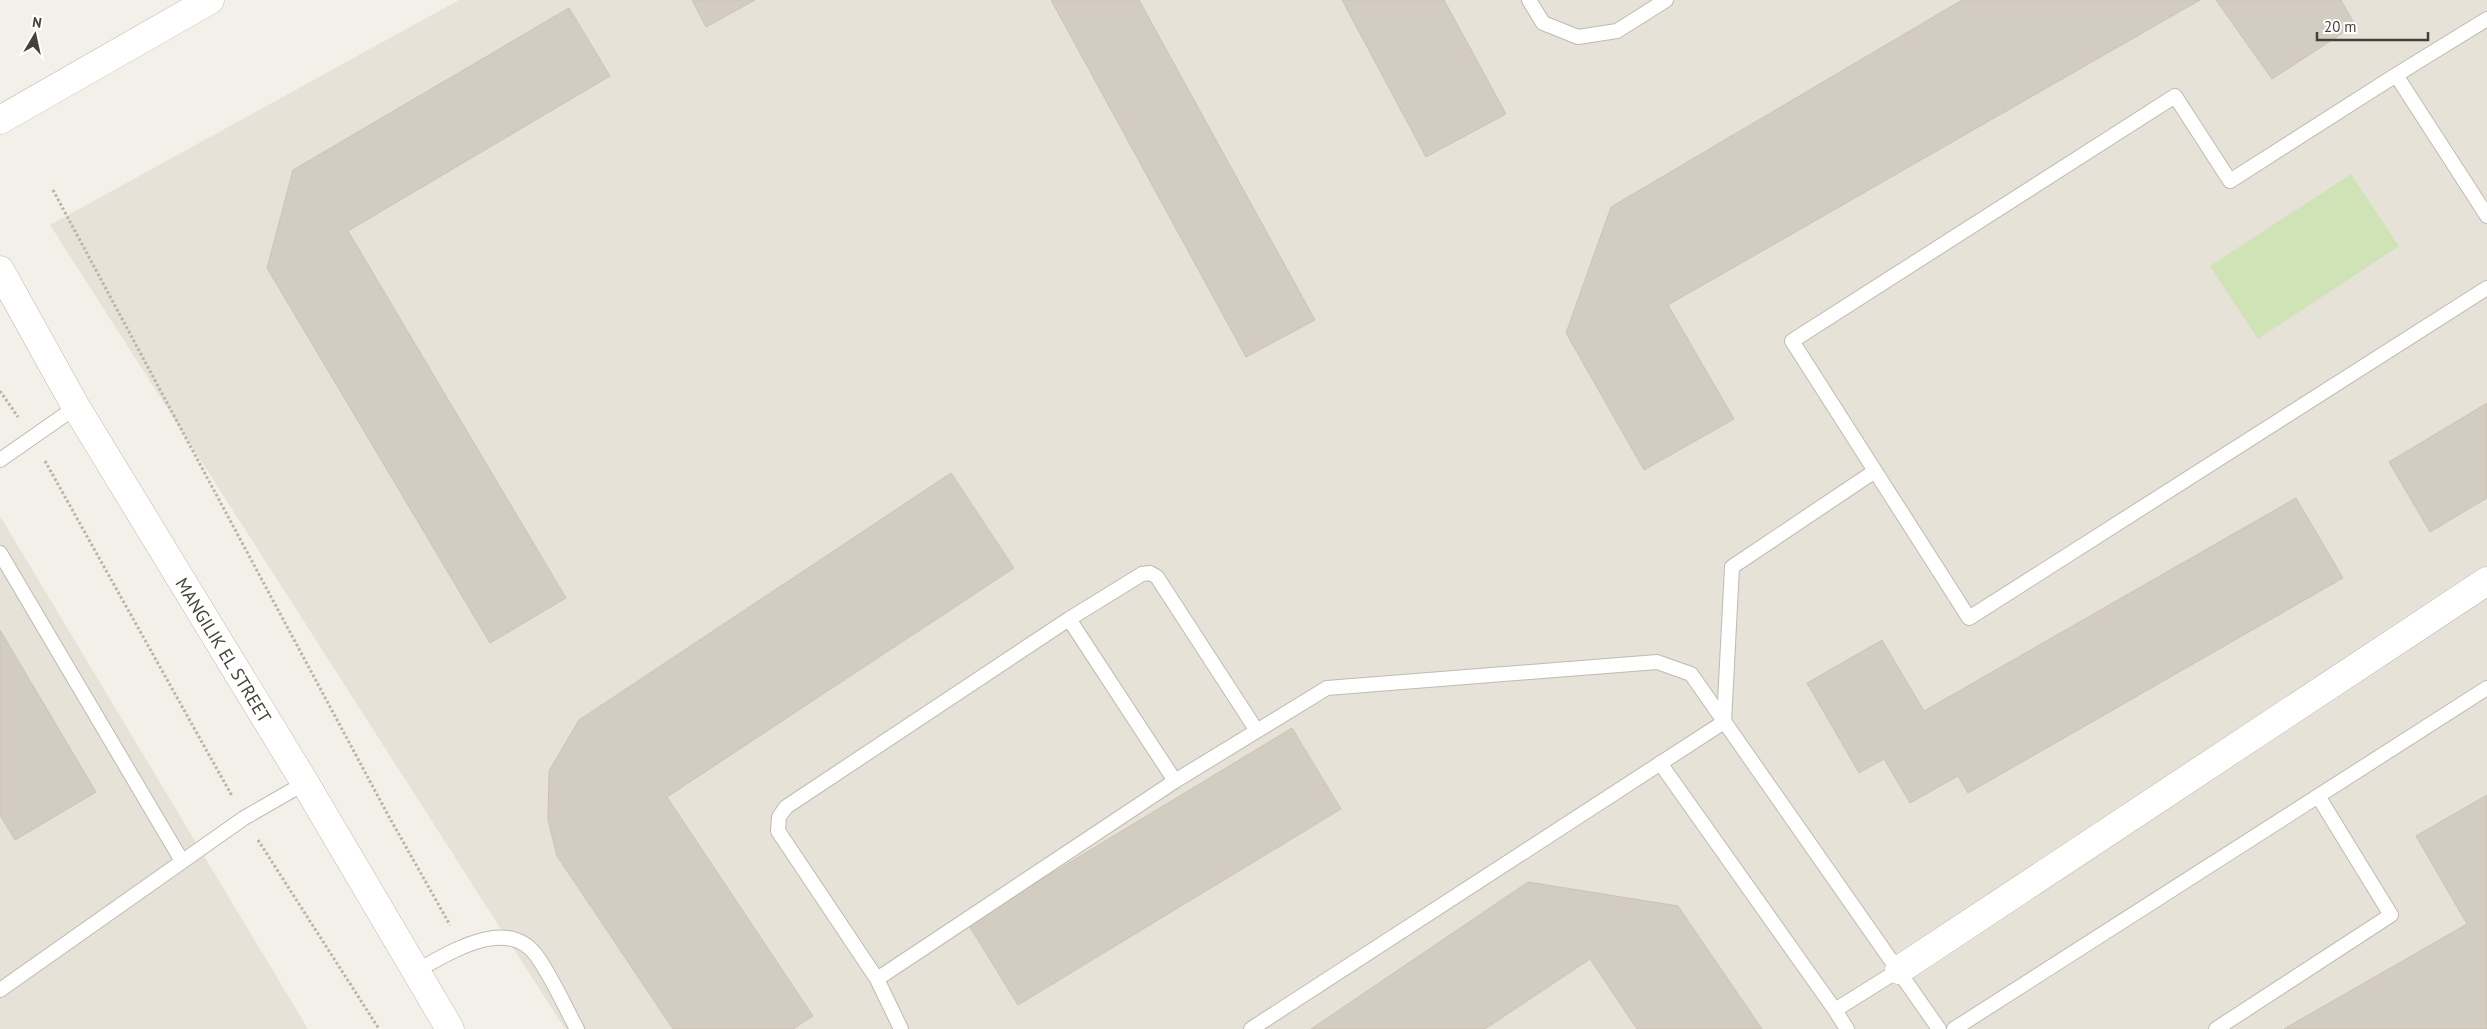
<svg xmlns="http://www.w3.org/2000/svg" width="2487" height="1029" font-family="'PT Sans',sans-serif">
	<rect width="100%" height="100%" fill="#f3f0e9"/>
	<path fill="#e6e2d8" d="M459 0H2487V1029H565L50 225Z
		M0 516 308 1029H0Z"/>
	<path fill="#cfe3b7" d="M2351 174 2399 246 2258 339 2210 266Z"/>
	<path fill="#d3ccc0" stroke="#cdc3b4" d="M692 0H755L706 27Z
		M1051 0H1139L1315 320 1246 357Z
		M1342 0H1444L1506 114 1426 157Z
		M1962 0H2200L1668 305 1734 419 1644 470 1566 333 1611 207Z
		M2216 0H2341L2355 25 2272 79Z
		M569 8 610 76 348 231 566 598 490 643 267 268 293 170Z
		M2487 403V498L2430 532 2389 462Z
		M951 473 1014 568 667 797 813 1016 793 1029H673L557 856 548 820 549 771 579 720Z
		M2296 498 2343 578 1968 793 1958 776 1910 803 1884 759 1859 773 1807 683 1882 640 1924 711Z
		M0 630 96 792 15 840 0 815Z
		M1292 728 1341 809 1018 1005 968 924Z
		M2487 795V1029H2284L2467 924 2416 836Z
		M1528 882 1678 906 1762 1029H1637L1590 959 1485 1029H1311Z"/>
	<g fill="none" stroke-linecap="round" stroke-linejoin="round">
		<defs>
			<path id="service" d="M1529 0 1543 23 1578 37 1617 31 1666 0
				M2396 75 2487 19
				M2487 216 2396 75 2230 181 2175 96 1792 341 1969 618 2487 288
				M0 460 76 407
				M0 553 182 861
				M1069 619 1142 574 1150 573 1157 577 1257 731
				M1660 763 1835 1010
				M416 971C448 954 506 915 536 955 552 977 564 1005 577 1029
				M877 979 1175 781 1327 688 1657 662 1691 674 1939 1029
				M0 990 244 818 305 783
				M901 1029 877 979 778 831 779 817 786 807 1069 619 1175 781
				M1251 1029 1724 722 1732 567 1875 471
				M1847 1029 1835 1010 1899 970
				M1954 1029 2487 688
				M2216 1029 2391 915 2318 796"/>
			<g id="minor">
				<path id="s1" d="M0 270 76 407 305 783 450 1029"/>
				<path d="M1899 970 2487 581"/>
			</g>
			<path id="tertiary" d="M0 120 210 0"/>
		</defs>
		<use href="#service" stroke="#c0bab0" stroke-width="16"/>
		<use href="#minor" stroke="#c0bab0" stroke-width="29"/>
		<use href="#tertiary" stroke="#c0bab0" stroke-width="29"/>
		<path stroke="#beb3a0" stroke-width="3" stroke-dasharray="2.5 2.5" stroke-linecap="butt" d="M53 190 388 815 450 925
			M0 391 18 417
			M45 461 232 796
			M258 840 379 1029"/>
		<use href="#service" stroke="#fff" stroke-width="14"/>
		<use href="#minor" stroke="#fff" stroke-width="28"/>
		<use href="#tertiary" stroke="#fff" stroke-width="28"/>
	</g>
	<g text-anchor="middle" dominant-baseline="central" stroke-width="4" stroke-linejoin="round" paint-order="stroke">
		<g font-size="18" fill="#464138" stroke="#fff">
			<text stroke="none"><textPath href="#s1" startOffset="441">MANGILIK EL STREET</textPath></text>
		</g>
	</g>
	<g transform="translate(35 35) rotate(9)" stroke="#ffffff" stroke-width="4" paint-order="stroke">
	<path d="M0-4L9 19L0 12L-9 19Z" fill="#464138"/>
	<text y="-8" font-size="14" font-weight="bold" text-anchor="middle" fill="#464138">N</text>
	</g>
	<path d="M2317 32v8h111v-8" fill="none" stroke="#464138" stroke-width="2.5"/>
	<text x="2324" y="32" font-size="15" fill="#464138" stroke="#ffffff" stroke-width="4" paint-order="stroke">20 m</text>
</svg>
